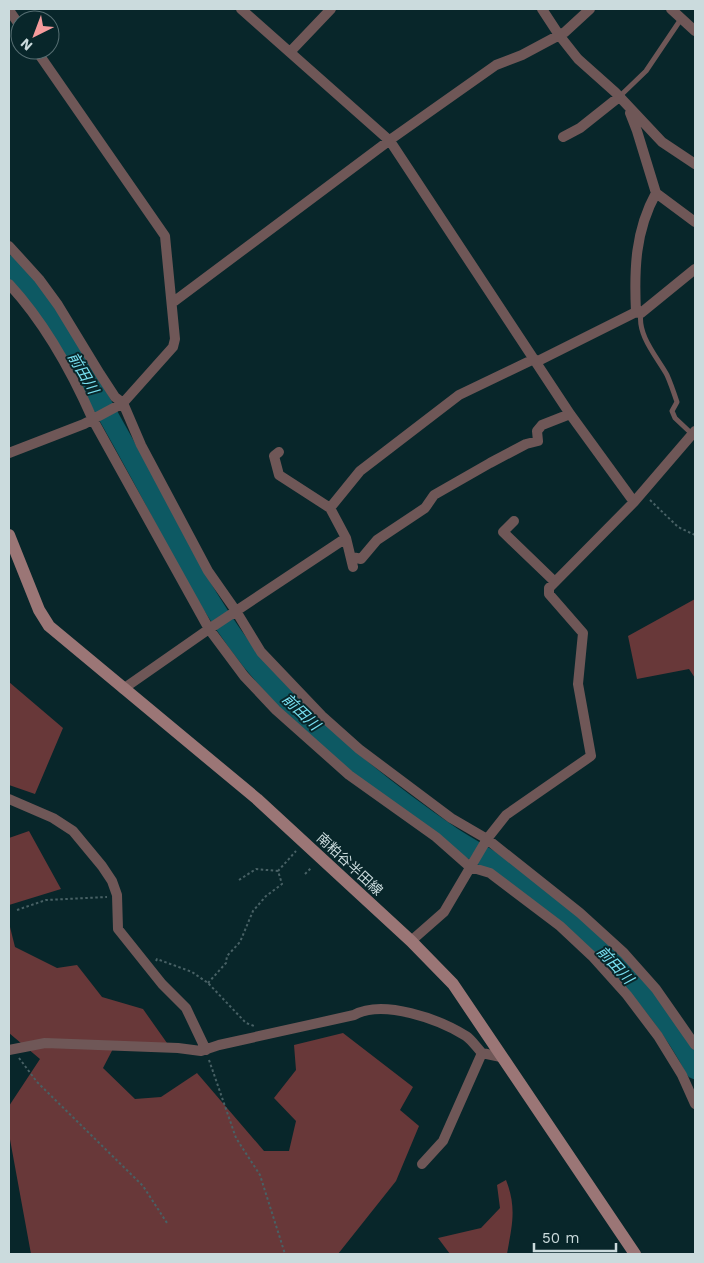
<svg xmlns="http://www.w3.org/2000/svg" width="704" height="1263" font-family="'Work Sans','Noto Sans JP',sans-serif">
	<rect width="100%" height="100%" fill="#08262a"/>
	<path fill="#683839" d="M695 599V678L689 669 637 679 628 636Z
		M9 682 63 728 35 794 9 785Z
		M29 831 61 889 9 905V838Z
		M9 923 15 947 57 968 77 965 102 997 143 1009 167 1043H116L103 1068 135 1099 161 1097 197 1073 264 1151H289L296 1121 274 1098 296 1070 294 1045 343 1033 413 1087 400 1110 419 1126 396 1181 338 1254H31L9 1134V1106L40 1059 9 1033Z
		M506 1180C517 1208 512 1225 507 1254H450L438 1238 481 1228 500 1208 497 1185Z"/>
	<g fill="none" stroke-linecap="round" stroke-linejoin="round">
		<path stroke="#0d5963" stroke-width="20" d="M9 265C41 300 65 339 88 380 115 427 141 474 166 522 195 577 226 634 268 680 321 740 386 792 452 837 472 850 493 861 512 874 578 918 659 998 695 1069"/>
		<path stroke="#486165" stroke-width="2" stroke-dasharray="2.5 2.5" stroke-linecap="butt" d="M650 500 678 527 695 535
			M305 874 312 867
			M239 880 256 869 278 871
			M17 910 46 900 107 897
			M156 961 157 959 192 972 208 983 246 1023 254 1026
			M208 983 226 963 227 956 240 942 253 911 266 896 282 884 278 871 296 851
			M19 1058 37 1082 143 1186 167 1223
			M209 1060 236 1138 260 1175 285 1254"/>
		<path stroke="#6f5757" stroke-width="5" d="M619 97 646 71 681 19
			M641 313C637 335 657 357 667 375 671 384 674 393 677 402L672 411 675 418 692 434"/>
		<path stroke="#6f5757" stroke-width="10" d="M241 9 390 141 570 414 542 425 537 431 538 441 526 444 490 463 434 495 425 508 377 540 361 559 352 557
			M542 9 559 35 578 59 615 92 662 142 695 164
			M671 9 695 31
			M9 10 20 26
			M290 52 331 9
			M630 113 637 131 656 193 695 222
			M563 137 580 128 619 97
			M9 246 39 279 58 305 100 374 115 397 123 403 141 445 208 571 236 611 261 652 322 716 359 749 451 818 487 839 580 913 624 953 656 989 695 1045
			M9 284C45 323 72 372 93 420L209 629 244 676 276 710 349 775 436 837 470 867 490 873 560 926 592 956 627 995 658 1036 682 1075 695 1104
			M172 303 394 137 496 65 522 55 565 32 590 9
			M636 312C634 270 635 231 656 193
			M536 362 636 312 641 313 695 269
			M570 414 634 502
			M279 452 274 456 279 475 330 508 360 471 459 395 534 359
			M9 453 84 424 123 403 173 347 175 339 165 236 36 50
			M514 521 503 532 555 582
			M346 538 353 567
			M123 689 209 629 346 538 330 508
			M9 799 53 818 73 831 102 866 112 881 117 895 118 929 162 984 186 1008 206 1050
			M411 941 444 912 487 839 506 815 591 756 578 684 583 633 549 594V588L634 502 695 431
			M9 1050 45 1043 178 1048 201 1051 219 1045 354 1015C383 999 439 1019 466 1036 472 1040 477 1048 482 1053
			M422 1164 443 1141 482 1053 501 1057"/>
		<path stroke="#9b7676" stroke-width="12" d="M9 535 39 610 49 626 257 799 411 941 453 984 635 1254"/>
	</g>
	<g text-anchor="middle" dominant-baseline="central" stroke-width="4" stroke-linejoin="round" paint-order="stroke">
		<g font-size="14" fill="#cbdbdd" stroke="#08262a">
			<text transform="translate(350 864) rotate(43)">南粕谷半田線</text>
		</g>
		<g font-size="15" font-style="italic" fill="#79e1f2" stroke="#08262a">
			<text transform="translate(83 373) rotate(60)">前田川</text>
			<text transform="translate(301 712) rotate(44)">前田川</text>
			<text transform="translate(615 965) rotate(47)">前田川</text>
		</g>
	</g>
	<rect width="704" height="1263" fill="none" stroke="#cbdbdd" stroke-width="20"/>
	<g transform="translate(35 35) rotate(222)"><circle r="24" fill="#08262a" stroke="#566e72"/>
	<path d="M0-4L9 19L0 12L-9 19Z" fill="#f59b9c"/>
	<text y="-8" font-size="14" font-weight="bold" text-anchor="middle" fill="#cbdbdd">N</text>
	</g>
	<path d="M534 1243v8h82v-8" fill="none" stroke="#cbdbdd" stroke-width="2.5"/>
	<text x="542" y="1243" font-size="15" fill="#cbdbdd" stroke="#08262a" stroke-width="4" paint-order="stroke">50 m</text>
</svg>
